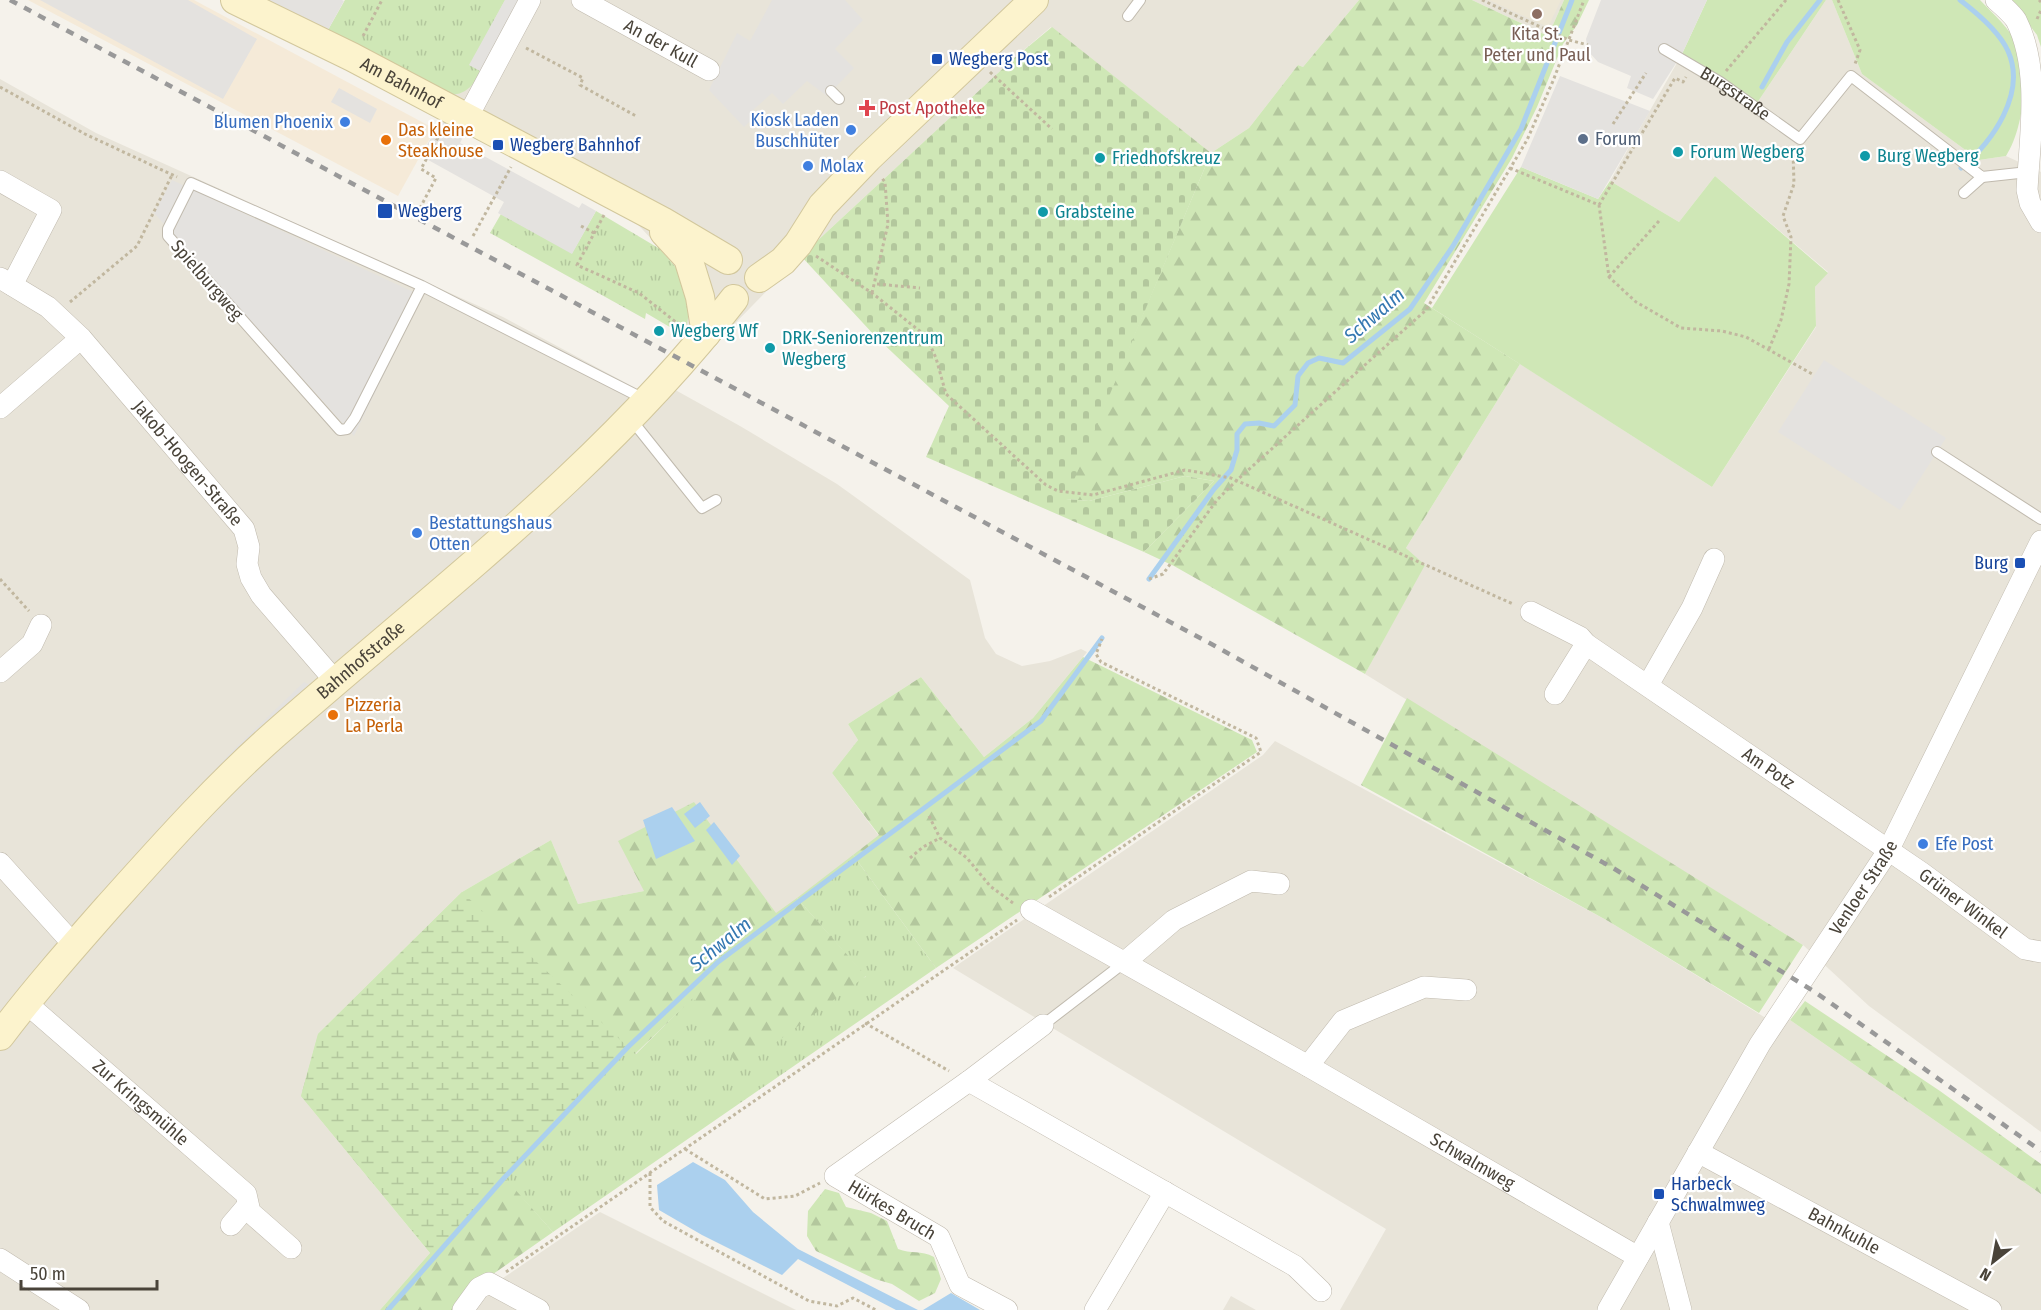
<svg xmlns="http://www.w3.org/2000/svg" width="2041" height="1310" font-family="'Fira Sans Condensed',sans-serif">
	<defs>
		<pattern id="grass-tufts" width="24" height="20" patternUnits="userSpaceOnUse" patternTransform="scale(1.5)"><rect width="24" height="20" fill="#cfe7b6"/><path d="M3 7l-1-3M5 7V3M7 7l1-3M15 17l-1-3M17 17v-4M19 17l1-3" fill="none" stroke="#b3c79d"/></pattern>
		<pattern id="forest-firs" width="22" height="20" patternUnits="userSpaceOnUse" patternTransform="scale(1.5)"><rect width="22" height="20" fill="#cfe7b6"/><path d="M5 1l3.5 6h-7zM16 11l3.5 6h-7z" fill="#b3c79d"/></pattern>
		<pattern id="wetland-marsh" width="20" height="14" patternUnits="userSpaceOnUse" patternTransform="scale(1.5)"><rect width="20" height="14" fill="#cfe7b6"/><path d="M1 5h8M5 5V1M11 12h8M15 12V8" fill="none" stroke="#b3c79d"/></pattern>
		<pattern id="cemetery-stones" width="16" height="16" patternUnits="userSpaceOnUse" patternTransform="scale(1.5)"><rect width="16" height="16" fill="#cfe7b6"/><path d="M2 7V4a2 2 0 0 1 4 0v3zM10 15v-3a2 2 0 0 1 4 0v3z" fill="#b3c79d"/></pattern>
	</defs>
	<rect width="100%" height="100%" fill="#f5f2eb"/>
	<path fill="#e8e4d9" d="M345 0H1359L1303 67 1298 65 1249 128 1211 153 1051 27 1012 60 801 256 703 356 680 342 685 336 670 259 629 215 318 48Z
		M1472 0H1564L1548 36Z
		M1826 0H1832L1862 74 1979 160 2006 156 2041 172V1132L1869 1006 1803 945 1365 674 1424 565 1406 548 1520 364 1712 487 1816 327 1815 287 1828 272 1715 176 1679 222 1610 181 1682 54 1757 103Z
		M0 79 96 133 503 317 641 391 652 377 740 426 837 484 970 580 985 638 996 654 1022 666 1050 661 1081 649 1087 652 1033 718 984 757 921 677 848 724 858 740 832 773 879 836 777 914 644 891 578 904 551 840 462 892 318 1034 301 1096 430 1253 380 1310H0Z
		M1275 741 1608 921 1769 1020 1773 1013 1790 1020 2041 1194V1310H1340L1386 1229 953 968 1263 755Z
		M600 1212 796 1310H469L484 1291Z
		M1231 1296 1256 1310H1223Z"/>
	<path fill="#f5ead8" d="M28 0H194L435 129 398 196Z"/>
	<path fill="#ede7d6" d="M1489 0H1561L1548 27Z"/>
	<path fill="url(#grass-tufts)" d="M345 0H505L470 65 482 72C472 86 466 95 448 95L328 30Z
		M596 211 660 249 678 270 689 312 685 336 646 313 645 319 490 233 501 214 572 253Z
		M853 855 936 968 553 1232 504 1178 628 1047 636 1054 693 997 866 977 797 898Z"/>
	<path fill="url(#forest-firs)" d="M1359 0H1472L1548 36 1564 0H1589L1577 25 1563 44 1537 107 1512 158 1424 303 1520 364 1406 548 1425 565 1365 674 1174 566 1144 552 1214 481 1185 476 1089 501 1065 499 1211 153 1249 128 1298 65 1303 67Z
		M1083 657 1252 740 1257 752 936 968 853 855 879 835 832 773 858 740 848 724 921 677 984 757 1033 718Z
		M1407 698 1803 945 1759 1013 1608 921 1361 785Z
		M694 802 776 913 797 898 866 976 740 1069 693 998 635 1054 627 1047 505 1178 553 1232 476 1286 457 1310H380L430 1253 301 1096 318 1034 462 892 551 840 578 904 644 891 618 841Z
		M1805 1001 1940 1091 2041 1164V1194L1790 1020Z
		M825 1189 839 1193 846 1207 871 1213 887 1221 898 1249C911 1254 921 1250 934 1257L941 1279 935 1293 919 1301 892 1284 875 1279 816 1251 807 1236 808 1211Z"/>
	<path fill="url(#wetland-marsh)" d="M462 892 628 1047 434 1257 301 1096 318 1034Z"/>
	<path fill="url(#cemetery-stones)" d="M1052 27 1211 153 1066 499 1089 501 1185 476 1214 481 1144 552 926 457 949 406 875 336 801 256 1012 60Z"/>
	<path fill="#cfe7b6" d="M1707 0H1826L1757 103 1682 54Z
		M1832 0H1980C1993 14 2011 29 2018 47 2029 78 2023 130 2006 156L1979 160 1862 74Z
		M2010 0H2041V47L2037 35Z
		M1521 167 1598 199 1610 181 1679 222 1715 176 1828 273 1815 287 1816 326 1712 487 1432 308Z"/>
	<path fill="#e4e2df" d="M40 0H188L257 39 223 99Z
		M265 0H342L344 1 328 30Z
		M505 0H520L482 72 469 65Z
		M772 0H845L863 20 835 49 854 68 827 96 807 81 783 104 772 93 752 111 756 116 744 127 709 90 737 33 750 41Z
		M1601 0H1707L1682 54 1653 99 1627 88 1631 76 1598 62 1588 51 1586 39Z
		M1560 76 1650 111 1598 199 1521 167Z
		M339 88 377 109 370 123 331 102Z
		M443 116 467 129 460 143 579 208 582 203 596 211 572 254 498 213 504 202 421 156Z
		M172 180 422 296 354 436 154 213Z
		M1824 360 1946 438 1900 510 1778 432Z
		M304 682 317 688 170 818 233 750Z"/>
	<path fill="#abd0ee" d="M700 802 710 816 695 828 684 814Z
		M672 807 695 841 656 859 643 820Z
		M714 822 740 856 732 865 706 830Z
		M693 1162 725 1180 753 1212 798 1249 918 1310H896L798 1259 782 1275 702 1235 659 1210 657 1185Z
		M951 1293 980 1310H923Z"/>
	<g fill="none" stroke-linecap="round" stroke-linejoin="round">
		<path stroke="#abd0ee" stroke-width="5" d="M1960 0C1977 13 1999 31 2008 51 2027 94 1992 142 1961 168
			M1762 87 1787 42 1820 0
			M1149 579 1214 489 1231 470 1237 450V434L1245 424 1259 423 1274 426 1295 405 1298 376 1308 363 1319 358 1343 363 1410 309 1453 246 1521 129 1572 0
			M388 1310 504 1178 628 1047 718 962 1041 721 1102 638"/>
		<defs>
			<g id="lane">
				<path d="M1128 16 1140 0"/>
				<path id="s1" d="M1664 49 1720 82 1800 139 1851 76 1982 177 2028 172"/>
				<path d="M831 91 839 99"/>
				<path d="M1964 193 1982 177"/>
				<path d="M422 286 355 418 347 429 340 430 168 236V229L191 183 422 286 644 399"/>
				<path d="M630 418 702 508 716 500"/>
				<path d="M1937 452 2041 519"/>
				<path d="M1043 1025 1125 962"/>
			</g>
			<g id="street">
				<path id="s2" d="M582 0 709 70"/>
				<path d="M1996 0C2003 6 2011 13 2016 20 2041 69 2030 136 2027 190L2030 203 2041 222"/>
				<path d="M467 118 530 0"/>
				<path d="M0 181 51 210 12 285"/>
				<path id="s3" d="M0 278 48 307 81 338 244 529 249 547 247 564 251 578 261 595 336 682"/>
				<path d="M0 408 81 338"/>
				<path id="s4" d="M1531 612 1580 637 1586 644 1922 873 2025 949 2041 952"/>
				<path d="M0 672 32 644 41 625"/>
				<path d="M1648 685 1692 608 1714 559"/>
				<path d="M1555 694 1586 644"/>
				<path d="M0 863 74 945"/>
				<path id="s5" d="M1031 910 1308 1066 1638 1257"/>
				<path d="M1125 962 1174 920 1251 881 1279 884"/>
				<path id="s6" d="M26 1003 246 1194 250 1212 291 1248"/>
				<path d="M1308 1066 1343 1021 1424 987 1466 990"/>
				<path d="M969 1081 1295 1266 1321 1291"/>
				<path id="s7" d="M1698 1152 1991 1310"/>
				<path d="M1658 1222 1681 1310"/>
				<path d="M231 1225 248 1205"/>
				<path d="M0 1259 79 1310"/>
				<path d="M463 1310 479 1288 489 1283 539 1310"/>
				<path d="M1007 1310 960 1285 939 1237 835 1176 969 1081 1043 1025"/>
				<path d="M1095 1310 1165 1192"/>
				<path id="s8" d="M1608 1310 1760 1044 1888 851 2041 541"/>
			</g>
			<g id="secondary">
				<path id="s9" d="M235 0 352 57 662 221 728 260"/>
				<path d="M664 232 688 258 700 297 706 334"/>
				<path d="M759 278 783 261 798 244 822 206 868 158 1034 0"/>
				<path id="s10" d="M0 1036C34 991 71 949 108 907 161 848 215 787 275 734 433 595 604 467 734 299"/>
			</g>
		</defs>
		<use href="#lane" stroke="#c0baae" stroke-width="12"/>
		<use href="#street" stroke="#c0baae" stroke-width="22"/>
		<use href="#secondary" stroke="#d2c79c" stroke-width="30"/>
		<path stroke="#c1b79f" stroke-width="3" stroke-dasharray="3 3" stroke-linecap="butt" d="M1482 0 1569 40 1588 45
			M1838 0 1860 50 1855 64
			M2039 0 2041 2
			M2037 19 2041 10
			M363 36 382 0
			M526 48 583 78 580 85 636 116
			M1726 71 1786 0
			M990 72 1052 129
			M0 87 85 134 177 177
			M1613 124 1646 73
			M1510 168 1599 205 1609 277 1636 302 1681 328 1722 331 1746 337 1814 375
			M1599 205 1675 78 1683 82 1686 77
			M420 208 436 178 421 169 442 130
			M604 215 577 265 639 293 682 327
			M581 226 594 233
			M473 236 511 167
			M816 256 872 293 926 336 936 358 946 394 1046 485 1058 491 1093 495 1185 470 1231 478 1513 604
			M1609 277 1659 221
			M877 284 920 288
			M872 293 888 224 885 182 881 177
			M70 302 137 246 172 175
			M1769 349 1781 320 1789 284 1791 237 1783 216 1794 184 1793 150
			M0 579 29 611
			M1149 579 1163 574 1217 500 1236 481 1426 310 1527 140 1553 81 1584 0
			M929 816 940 838 967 858 990 886 1013 903
			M910 858 923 847 940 838
			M1049 897 1261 752 1256 738 1101 662 1096 654 1102 639
			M865 1023 949 1071
			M685 1149 765 1199 795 1196 820 1183
			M650 1173V1207L663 1221 809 1301 837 1306 853 1298 876 1310
			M506 1272 1017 920"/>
		<use href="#lane" stroke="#fff" stroke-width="10"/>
		<use href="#street" stroke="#fff" stroke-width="21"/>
		<use href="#secondary" stroke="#fcf3cd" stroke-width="28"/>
		<path stroke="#999" stroke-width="4.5" stroke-dasharray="8 8" stroke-linecap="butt" d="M10 0 1215 646 1613 868 1815 992 2041 1151"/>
	</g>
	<circle fill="#8d6e63" stroke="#fff" stroke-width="2" cx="1537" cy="14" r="6"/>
	<g fill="#1a4fb4" stroke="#fff" stroke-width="2">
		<rect x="931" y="53" width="12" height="12" rx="3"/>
		<rect x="492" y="139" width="12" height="12" rx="3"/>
		<rect x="377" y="203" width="16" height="16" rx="3"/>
		<rect x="2014" y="557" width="12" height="12" rx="3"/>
		<rect x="1653" y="1188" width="12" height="12" rx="3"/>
	</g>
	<path fill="#e0444e" stroke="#fff" stroke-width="2" d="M864 99h6v6h6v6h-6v6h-6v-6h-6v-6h6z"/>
	<g fill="#3f7fe0" stroke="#fff" stroke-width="2">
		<circle cx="345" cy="122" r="6"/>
		<circle cx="851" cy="130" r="6"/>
		<circle cx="808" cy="166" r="6"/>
		<circle cx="417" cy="533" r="6"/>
		<circle cx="1923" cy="844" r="6"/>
	</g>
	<circle fill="#5c6f8a" stroke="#fff" stroke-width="2" cx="1583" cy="139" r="6"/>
	<g fill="#e8710a" stroke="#fff" stroke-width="2">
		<circle cx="386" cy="140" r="6"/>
		<circle cx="333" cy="715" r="6"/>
	</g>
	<g fill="#0f9aa8" stroke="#fff" stroke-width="2">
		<circle cx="1678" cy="152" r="6"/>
		<circle cx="1865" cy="156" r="6"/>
		<circle cx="1100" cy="158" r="6"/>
		<circle cx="1043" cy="212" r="6"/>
		<circle cx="659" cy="331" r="6"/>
		<circle cx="770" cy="348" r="6"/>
	</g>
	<g text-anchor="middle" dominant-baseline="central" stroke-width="4.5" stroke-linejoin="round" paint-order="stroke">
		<g font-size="18" fill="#785e54" stroke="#fff">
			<text x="1537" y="34">Kita St.<tspan x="1537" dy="21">Peter und Paul</tspan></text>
		</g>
		<g font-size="18" fill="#494339" stroke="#fff">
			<text stroke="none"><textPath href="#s2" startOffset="90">An der Kull</textPath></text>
			<text stroke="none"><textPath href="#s9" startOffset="186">Am Bahnhof</textPath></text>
			<text stroke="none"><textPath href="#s1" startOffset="84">Burgstraße</textPath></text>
			<text transform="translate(207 280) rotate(49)">Spielburgweg</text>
			<text stroke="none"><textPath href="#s3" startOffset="266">Jakob-Hoogen-Straße</textPath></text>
			<text stroke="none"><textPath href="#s10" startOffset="522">Bahnhofstraße</textPath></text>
			<text stroke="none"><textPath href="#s4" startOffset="285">Am Potz</textPath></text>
			<text stroke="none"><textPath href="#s8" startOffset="494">Venloer Straße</textPath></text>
			<text stroke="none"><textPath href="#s4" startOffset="522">Grüner Winkel</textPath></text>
			<text stroke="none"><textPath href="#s6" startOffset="152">Zur Kringsmühle</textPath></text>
			<text stroke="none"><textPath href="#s5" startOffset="508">Schwalmweg</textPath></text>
			<text transform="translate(892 1210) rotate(31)">Hürkes Bruch</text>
			<text stroke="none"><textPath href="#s7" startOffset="166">Bahnkuhle</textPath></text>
		</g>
		<g font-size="18" fill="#164399" stroke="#fff" text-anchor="start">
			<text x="949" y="59">Wegberg Post</text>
			<text x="510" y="145">Wegberg Bahnhof</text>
			<text x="398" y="211">Wegberg</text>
			<text x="2008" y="563" text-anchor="end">Burg</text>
			<text x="1671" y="1184">Harbeck<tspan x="1671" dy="21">Schwalmweg</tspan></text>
		</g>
		<g font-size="18" fill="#be3a42" stroke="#fff" text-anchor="start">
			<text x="879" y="108">Post Apotheke</text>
		</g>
		<g font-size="18" fill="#366cbe" stroke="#fff" text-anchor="start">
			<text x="839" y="120" text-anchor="end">Kiosk Laden<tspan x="839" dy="21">Buschhüter</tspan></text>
			<text x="333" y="122" text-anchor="end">Blumen Phoenix</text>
			<text x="820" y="166">Molax</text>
			<text x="429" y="523">Bestattungshaus<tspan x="429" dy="21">Otten</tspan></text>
			<text x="1935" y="844">Efe Post</text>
		</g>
		<g font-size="18" fill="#c56008" stroke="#fff" text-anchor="start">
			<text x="398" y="130">Das kleine<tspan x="398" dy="21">Steakhouse</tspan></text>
			<text x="345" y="705">Pizzeria<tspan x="345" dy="21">La Perla</tspan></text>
		</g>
		<g font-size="18" fill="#4e5e75" stroke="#fff" text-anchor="start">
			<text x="1595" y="139">Forum</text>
		</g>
		<g font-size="18" fill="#0d838f" stroke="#fff" text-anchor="start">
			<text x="1690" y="152">Forum Wegberg</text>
			<text x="1877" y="156">Burg Wegberg</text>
			<text x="1112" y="158">Friedhofskreuz</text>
			<text x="1055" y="212">Grabsteine</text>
			<text x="671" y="331">Wegberg Wf</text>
			<text x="782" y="338">DRK-Seniorenzentrum<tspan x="782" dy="21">Wegberg</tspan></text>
		</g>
		<g font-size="20" font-style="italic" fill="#3578b1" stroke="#fff">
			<text transform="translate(1374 315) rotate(-41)">Schwalm</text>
			<text transform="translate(720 944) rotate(-39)">Schwalm</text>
		</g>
	</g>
	<g transform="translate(1993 1262) rotate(211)" stroke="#ffffff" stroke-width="4.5" paint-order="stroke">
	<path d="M0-4.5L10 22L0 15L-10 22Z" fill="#494339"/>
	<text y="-9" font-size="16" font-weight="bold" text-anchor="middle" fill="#494339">N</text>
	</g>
	<path d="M21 1280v9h136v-9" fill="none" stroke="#494339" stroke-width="3"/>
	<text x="30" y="1280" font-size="18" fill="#494339" stroke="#ffffff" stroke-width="4.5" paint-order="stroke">50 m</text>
</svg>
